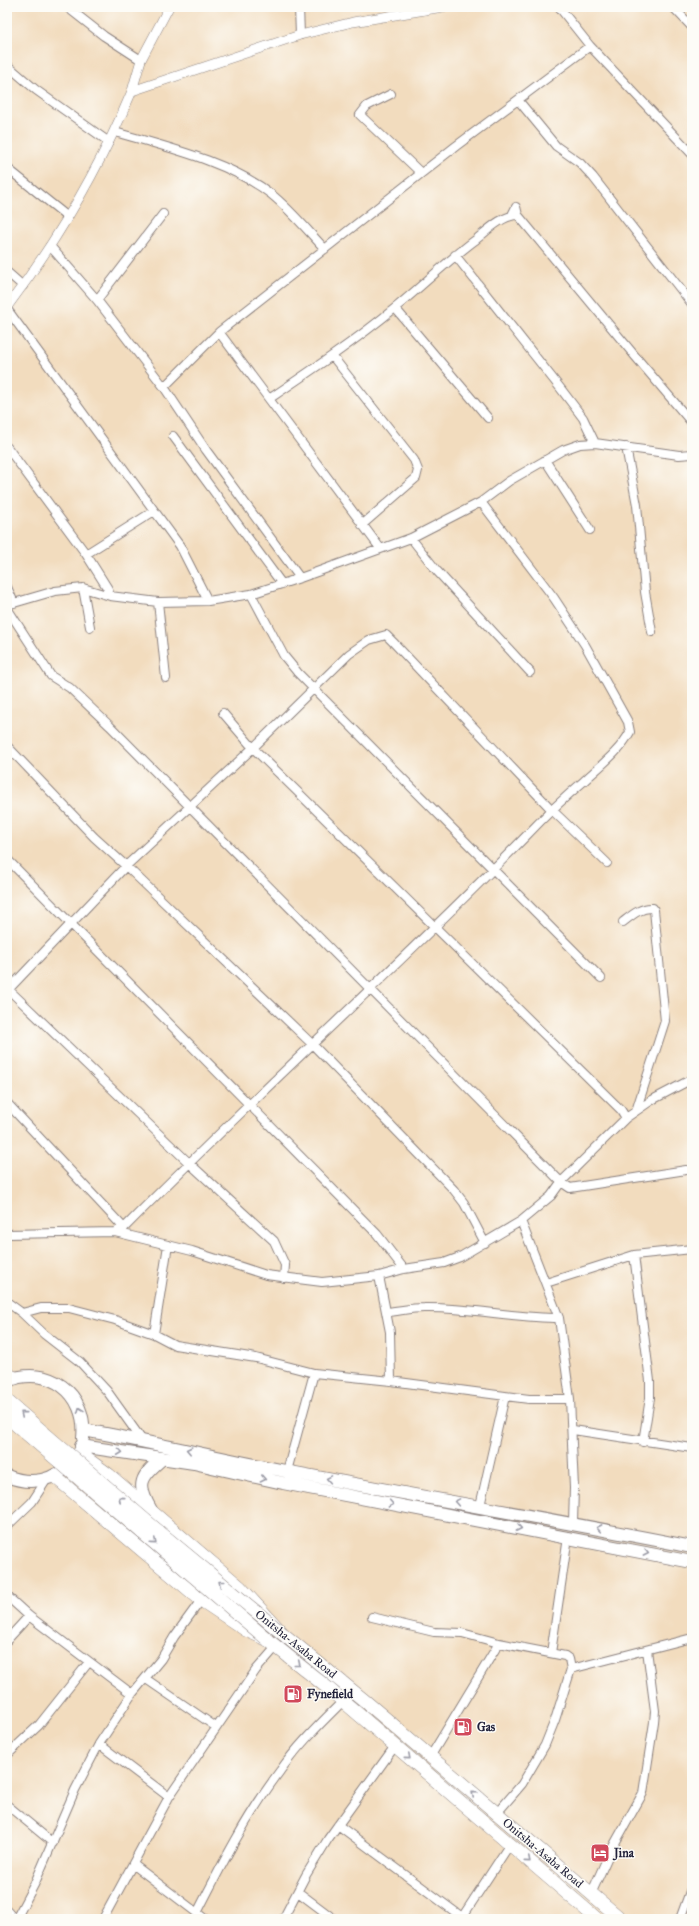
<svg xmlns="http://www.w3.org/2000/svg" width="699" height="1926" font-family="'IM FELL Great Primer',serif">
	<rect width="100%" height="100%" fill="#fdfcf7"/>
	<filter id="ink" filterUnits="userSpaceOnUse"><feTurbulence type="fractalNoise" baseFrequency=".025" numOctaves="2"/><feDisplacementMap in="SourceGraphic" scale="8" xChannelSelector="R" yChannelSelector="G"/><feConvolveMatrix kernelMatrix="1 2 1 2 8 2 1 2 1" color-interpolation-filters="sRGB"/></filter>
	<filter id="wash" filterUnits="userSpaceOnUse"><feTurbulence type="fractalNoise" baseFrequency=".012" numOctaves="4" result="noise"/><feDisplacementMap in="SourceGraphic" scale="16" xChannelSelector="R" yChannelSelector="G"/><feGaussianBlur stdDeviation="0.9" result="paint"/><feColorMatrix in="noise" values="0 0 0 0 0 0 0 0 0 0 0 0 0 0 0 0 0 1.4 0 .05"/><feComposite in="paint" operator="in"/></filter>
	<g filter="url(#wash)">
		<rect width="100%" height="100%" fill="#f2dcbe"/>
	</g>
	<g filter="url(#ink)">
		<g fill="none" stroke-linecap="round" stroke-linejoin="round">
			<defs>
				<path id="minor" d="M67 7 104 36 141 60
					M299 7 300 35
					M559 7 590 46 692 154
					M673 7 692 27
					M7 65 36 90 109 142
					M391 94 367 106 360 115 421 173
					M518 100 556 146 580 163 593 177 692 304
					M115 132C166 147 228 161 271 194 291 210 307 230 325 249
					M7 168 68 217
					M512 215 516 207 518 215 635 356 692 423
					M50 246 97 300 164 387 206 450 300 578
					M455 255 561 389 583 418 595 443
					M7 272 23 286
					M97 300 163 214
					M395 308 488 418
					M7 309 180 546 208 601
					M219 332 380 548
					M333 357 414 460 418 470 416 478 362 525
					M164 387 219 332 456 146 590 46
					M269 399C312 370 355 341 395 308 422 286 446 262 474 241 486 232 502 215 518 215
					M173 436 282 584
					M7 447 86 554 108 589 110 596
					M626 447 637 505 645 592 652 632
					M545 460 590 530
					M411 538 437 571 530 672
					M86 554 154 511
					M7 587 14 603
					M83 588 90 627
					M251 594 284 656 298 673 601 978
					M158 602 166 678
					M7 605 55 591 83 588 110 596 158 602 208 601 251 594 300 578 411 538 481 502 509 481 563 450 580 444 595 443 679 455 692 454
					M7 608 51 676 70 688 110 726 561 1182 570 1188 686 1170
					M223 713 253 748 621 1110 626 1118
					M7 746 94 837 126 866 313 1045 454 1190 464 1203 485 1243
					M7 859 377 1234 404 1269
					M623 922C632 915 641 907 653 908L654 910 665 1021 636 1111
					M7 988 188 1162 274 1241 285 1265 284 1278
					M7 991 126 866 253 748 349 654 369 640 386 635 393 642 552 810 607 863
					M7 1103 124 1228
					M521 1221 559 1318 570 1399 574 1488 573 1523
					M115 1232 124 1228C256 1094 396 969 527 835 545 816 564 798 584 781 600 766 620 751 630 732L628 722 585 645 554 598 481 502
					M7 1234 115 1232 192 1251 266 1275 322 1282 379 1276 404 1269 444 1263 460 1257 521 1221 551 1196 561 1182 626 1118 652 1100 692 1079
					M634 1255 650 1381V1398L643 1442
					M379 1276 390 1332 391 1381
					M546 1283 634 1255 692 1249
					M7 1302 22 1313 41 1308H69L115 1320 154 1334 175 1345 256 1358 314 1373 391 1381 529 1399H570
					M387 1312C399 1311 411 1308 424 1308 469 1307 513 1318 559 1318
					M22 1313 44 1334 80 1362 107 1391 142 1440
					M154 1334 168 1245
					M573 1430 692 1448
					M287 1471 314 1373
					M480 1506 505 1396
					M7 1526 32 1502 47 1479
					M7 1596 29 1616 132 1694
					M372 1617 434 1632 462 1633 499 1643 565 1656 569 1659 571 1669 555 1720 545 1745 522 1784 497 1813
					M7 1640 29 1616
					M551 1653 568 1537
					M571 1669 692 1638
					M146 1679 216 1727
					M99 1744 169 1797
					M7 1755 39 1725 89 1662
					M430 1757 499 1643
					M7 1805 53 1843
					M338 1825 462 1917
					M134 1865 205 1919
					M298 1892 334 1919
					M591 1894 610 1852 643 1793 654 1722 655 1711 647 1650
					M7 1911 14 1919
					M197 1913C222 1864 247 1815 280 1771 298 1745 321 1723 343 1701
					M16 1919 34 1885 75 1790 99 1744 132 1694 161 1659 174 1637 201 1600
					M103 1919 169 1797 256 1670 276 1647
					M283 1919 306 1875 328 1839 395 1746
					M461 1919 510 1844
					M680 1919 692 1886"/>
				<path id="tertiary" d="M132 91 141 60 169 7
					M7 307C57 241 100 167 132 91L300 35 353 22 443 7"/>
				<path id="primary" d="M7 1381C48 1364 88 1393 83 1438
					M84 1430C152 1442 218 1458 285 1471 421 1497 557 1520 692 1547
					M81 1446 194 1463 283 1483 692 1562
					M7 1476C31 1486 55 1481 73 1461
					M151 1510C136 1484 140 1477 163 1458"/>
				<path id="trunk" d="M7 1374 15 1378
					M79 1453 109 1475 240 1587 283 1634 365 1701 621 1919
					M54 1476 201 1600 246 1630 268 1640 329 1689 597 1919"/>
			</defs>
			<use href="#minor" stroke="#8a7f7c" stroke-width="10"/>
			<use href="#tertiary" stroke="#8a7f7c" stroke-width="10"/>
			<use href="#primary" stroke="#8a7f7c" stroke-width="14"/>
			<use href="#trunk" stroke="#8a7f7c" stroke-width="14"/>
			<use href="#minor" stroke="#fff" stroke-width="8"/>
			<use href="#tertiary" stroke="#fff" stroke-width="9"/>
			<use href="#primary" stroke="#fff" stroke-width="12"/>
			<use href="#trunk" stroke="#fff" stroke-width="13"/>
			<defs>
				<path id="trunk-bridge" d="M7 1401 151 1525 283 1634
					M7 1417 268 1640"/>
			</defs>
			<use href="#trunk-bridge" stroke="#8a7f7c" stroke-width="14" stroke-linecap="butt"/>
			<use href="#trunk-bridge" stroke="#fff" stroke-width="13"/>
		</g>
		<defs><path id="oneway-chevron" d="M-2-3.5L2.5 0L-2 3.5" fill="none" stroke-width="1.6" stroke-linecap="round" stroke-linejoin="round"/></defs>
		<g stroke="#9c9ca7">
			<use href="#oneway-chevron" transform="translate(80 1410) rotate(-111)"/>
			<use href="#oneway-chevron" transform="translate(23 1414) rotate(-140)"/>
			<use href="#oneway-chevron" transform="translate(189 1450) rotate(-167)"/>
			<use href="#oneway-chevron" transform="translate(120 1452) rotate(7)"/>
			<use href="#oneway-chevron" transform="translate(263 1479) rotate(12)"/>
			<use href="#oneway-chevron" transform="translate(329 1479) rotate(-170)"/>
			<use href="#oneway-chevron" transform="translate(121 1499) rotate(-139)"/>
			<use href="#oneway-chevron" transform="translate(457 1502) rotate(-170)"/>
			<use href="#oneway-chevron" transform="translate(391 1504) rotate(11)"/>
			<use href="#oneway-chevron" transform="translate(519 1528) rotate(11)"/>
			<use href="#oneway-chevron" transform="translate(599 1528) rotate(-169)"/>
			<use href="#oneway-chevron" transform="translate(154 1542) rotate(41)"/>
			<use href="#oneway-chevron" transform="translate(646 1553) rotate(11)"/>
			<use href="#oneway-chevron" transform="translate(221 1583) rotate(-141)"/>
			<use href="#oneway-chevron" transform="translate(298 1664) rotate(39)"/>
			<use href="#oneway-chevron" transform="translate(408 1757) rotate(41)"/>
			<use href="#oneway-chevron" transform="translate(474 1794) rotate(-140)"/>
			<use href="#oneway-chevron" transform="translate(528 1860) rotate(41)"/>
		</g>
	</g>
	<defs>
		<symbol id="fuel-square" viewBox="-11 -11 22 22"><rect x="-9" y="-9" width="18" height="18" rx="4" fill="#d1495b" stroke="#fdfcf7"/><path d="M-5.5-6h7V0h2V4h1.3V-2.5L3-4.5l.8-.8L6-3V5H2.5V1h-1V6h-7ZM-4.2-4.7v3.2H.2V-4.7Z" fill="#fff"/></symbol>
		<symbol id="hotel-square" viewBox="-11 -11 22 22"><rect x="-9" y="-9" width="18" height="18" rx="4" fill="#d1495b" stroke="#fdfcf7"/><path d="M-6-4.5h1.5V1H6V5H4.5V3h-9V5H-6ZM-4 0a1.8 1.8 0 1 1 3.6 0ZM.5 0V-2.5h3Q6-2.5 6 0Z" fill="#fff"/></symbol>
	</defs>
	<g fill-rule="evenodd">
		<use href="#fuel-square" x="282" y="1683" width="22" height="22"/>
		<use href="#fuel-square" x="452" y="1716" width="22" height="22"/>
		<use href="#hotel-square" x="589" y="1842" width="22" height="22"/>
	</g>
	<g text-anchor="middle" dominant-baseline="central" stroke-width="3" stroke-linejoin="round" paint-order="stroke">
		<g font-size="12" fill="#22223b" stroke="#fdfcf7">
			<text transform="translate(296 1644) rotate(39)">Onitsha-Asaba Road</text>
			<text transform="translate(543 1853) rotate(40)">Onitsha-Asaba Road</text>
		</g>
		<g font-size="12" font-weight="bold" fill="#22223b" stroke="#fdfcf7" text-anchor="start">
			<text x="307" y="1694">Fynefield</text>
			<text x="477" y="1727">Gas</text>
			<text x="614" y="1853">Jina</text>
		</g>
	</g>
	<rect width="699" height="1926" fill="none" stroke="#fdfcf7" stroke-width="24"/>
</svg>
